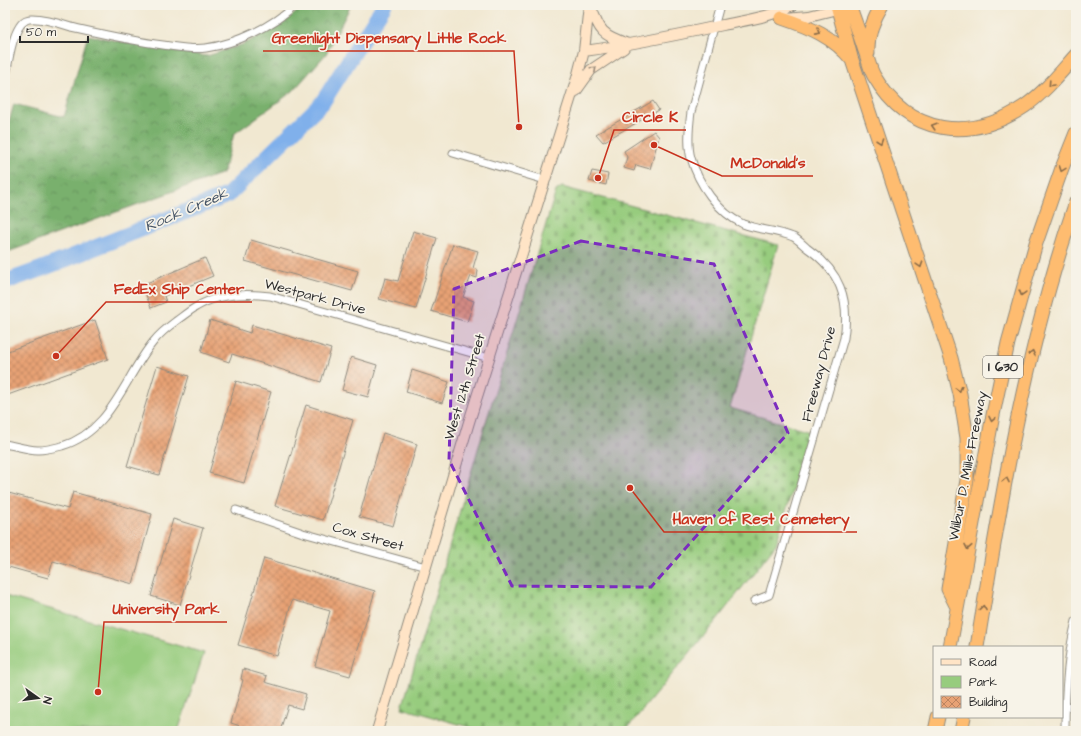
<svg xmlns="http://www.w3.org/2000/svg" width="1081" height="736" font-family="'Architects Daughter',sans-serif">
	<defs>
		<pattern id="forest-crowns" width="20" height="18" patternUnits="userSpaceOnUse"><rect width="20" height="18" fill="#79b06d"/><path d="M2 6a3 3 0 1 1 6 0M12 15a3 3 0 1 1 6 0" fill="none" stroke="#638f5a"/></pattern>
		<pattern id="cemetery-stones" width="16" height="16" patternUnits="userSpaceOnUse"><rect width="16" height="16" fill="#97cc7e"/><path d="M2 7V4a2 2 0 0 1 4 0v3zM10 15v-3a2 2 0 0 1 4 0v3z" fill="#82af6d"/></pattern>
		<pattern id="building-cross-hatch" width="8" height="8" patternUnits="userSpaceOnUse"><rect width="8" height="8" fill="#e8a275"/><path d="M0 0l8 8M0 8l8-8" fill="none" stroke="#bc8460"/></pattern>
	</defs>
	<rect width="100%" height="100%" fill="#f7f3e8"/>
	<filter id="ink" filterUnits="userSpaceOnUse"><feTurbulence type="fractalNoise" baseFrequency=".025" numOctaves="2"/><feDisplacementMap in="SourceGraphic" scale="8" xChannelSelector="R" yChannelSelector="G"/><feConvolveMatrix kernelMatrix="1 2 1 2 8 2 1 2 1" color-interpolation-filters="sRGB"/></filter>
	<filter id="wash" filterUnits="userSpaceOnUse"><feTurbulence type="fractalNoise" baseFrequency=".012" numOctaves="4" result="noise"/><feDisplacementMap in="SourceGraphic" scale="16" xChannelSelector="R" yChannelSelector="G"/><feGaussianBlur stdDeviation="0.9" result="paint"/><feColorMatrix in="noise" values="0 0 0 0 0 0 0 0 0 0 0 0 0 0 0 0 0 1.4 0 .05"/><feComposite in="paint" operator="in"/></filter>
	<g filter="url(#wash)">
		<rect width="100%" height="100%" fill="#f1e8d1"/>
		<path fill="url(#forest-crowns)" stroke="#526e4c" d="M305 5H351L326 54 293 91 234 134 223 173 5 253V135L14 104 64 117 88 35 147 47 207 56 244 44 281 25Z"/>
		<path fill="url(#cemetery-stones)" stroke="#617c54" d="M562 187 778 245 730 408 810 431 776 544 716 621 625 731H483L402 708 483 432 556 191Z"/>
		<path fill="#97cc7e" stroke="#617c54" d="M5 596 204 653 178 731H5Z"/>
		<g fill="none" stroke-linecap="round" stroke-linejoin="round">
			<path stroke="#80b0eb" stroke-width="16" d="M5 282 41 269 228 195 322 103 384 5"/>
		</g>
		<g id="blocks">
			<path fill="url(#building-cross-hatch)" d="M653 101 659 110 603 142 596 134Z
				M654 131 659 137 650 169 636 165 634 171 624 168 627 157 624 151Z
				M592 171 608 174 606 185 589 181Z
				M413 231 437 238 416 309 379 299 385 278 398 281Z
				M251 240 358 271 352 291 245 261Z
				M453 244 478 251 473 268 478 270 477 278 471 276 463 297 474 301 467 322 431 311Z
				M205 258 213 276 164 296 166 302 151 308 142 285Z
				M95 320 108 359 5 396V352Z
				M210 320 250 333 252 325 331 349 321 382 232 354 229 362 201 352Z
				M351 357 377 365 368 397 342 390Z
				M157 366 189 376 159 475 127 466Z
				M412 370 449 382 442 403 406 392Z
				M236 381 271 392 244 483 209 473Z
				M306 405 353 420 323 520 275 506Z
				M383 433 417 444 393 526 359 517Z
				M5 492 68 509 73 492 152 514 133 584 53 561 48 578 5 566Z
				M173 519 203 528 180 605 151 596Z
				M264 558 375 591 350 676 315 666 330 611 292 600 277 656 238 645Z
				M243 669 267 676 265 682 306 694 302 709 288 705 280 731H238L240 726 231 723 243 680 241 679Z"/>
		</g>
	</g>
	<g filter="url(#ink)">
		<use href="#blocks" fill-opacity="0" stroke="#8e8a7e" stroke-width="1"/>
		<g fill="none" stroke-linecap="round" stroke-linejoin="round">
			<defs>
				<path id="minor" d="M720 5 691 112C689 127 687 144 691 158 698 183 718 213 743 224 758 230 777 230 793 237 798 239 803 245 807 248 840 271 850 299 844 338L769 595 754 601
					M5 81C8 66 12 27 26 20 35 16 62 24 71 27 102 34 132 41 163 45 178 47 192 50 206 48 236 44 273 26 295 5
					M453 153 545 180
					M5 444C16 446 27 450 38 450 46 450 54 448 62 446 112 431 124 377 154 341 160 333 168 327 176 321 183 316 189 311 196 307 217 294 246 293 270 296L489 358
					M236 510 303 533 426 567
					M1065 731C1065 694 1067 657 1076 621"/>
				<path id="secondary" d="M590 5C600 31 601 35 628 44
					M786 18 809 16 845 7
					M584 51C631 45 677 35 723 25 746 20 772 17 793 5
					M576 91 591 70 624 48
					M377 731 469 422 577 78 584 51 589 5"/>
				<path id="motorway" d="M837 5 851 57
					M849 5C855 20 860 36 865 51 868 59 870 69 874 76 909 136 970 143 1025 106 1045 92 1060 73 1076 55
					M782 18C809 27 834 37 852 60L951 358 960 394 967 438V480L948 589 957 607
					M868 53C867 36 873 20 882 5
					M950 647 993 415 1008 343 1036 243 1062 168 1076 133
					M977 647C1001 497 1026 346 1076 202
					M935 731 938 717
					M961 731 964 717"/>
			</defs>
			<use href="#minor" stroke="#8e8a7e" stroke-width="9"/>
			<use href="#secondary" stroke="#8e8a7e" stroke-width="12"/>
			<use href="#motorway" stroke="#8e8a7e" stroke-width="15"/>
			<use href="#minor" stroke="#fff" stroke-width="7"/>
			<use href="#secondary" stroke="#ffe4c6" stroke-width="10"/>
			<use href="#motorway" stroke="#febc70" stroke-width="13"/>
		</g>
		<defs><path id="oneway-chevron" d="M-2-3.5L2.5 0L-2 3.5" fill="none" stroke-width="1.6" stroke-linecap="round" stroke-linejoin="round"/></defs>
		<g stroke="#8a6c4a">
			<use href="#oneway-chevron" transform="translate(818 32) rotate(28)"/>
			<use href="#oneway-chevron" transform="translate(1051 84) rotate(133)"/>
			<use href="#oneway-chevron" transform="translate(934 126) rotate(-163)"/>
			<use href="#oneway-chevron" transform="translate(880 141) rotate(71)"/>
			<use href="#oneway-chevron" transform="translate(1062 169) rotate(110)"/>
			<use href="#oneway-chevron" transform="translate(920 265) rotate(72)"/>
			<use href="#oneway-chevron" transform="translate(1022 293) rotate(106)"/>
			<use href="#oneway-chevron" transform="translate(1032 353) rotate(-76)"/>
			<use href="#oneway-chevron" transform="translate(959 389) rotate(75)"/>
			<use href="#oneway-chevron" transform="translate(992 419) rotate(101)"/>
			<use href="#oneway-chevron" transform="translate(1006 480) rotate(-79)"/>
			<use href="#oneway-chevron" transform="translate(968 547) rotate(101)"/>
			<use href="#oneway-chevron" transform="translate(983 608) rotate(-81)"/>
		</g>
		<use stroke="#958878" href="#oneway-chevron" transform="translate(594 69) rotate(-42)"/>
	</g>
	<path fill="#7b2cbf" fill-opacity="0.2" stroke="#7b2cbf" stroke-width="3" stroke-dasharray="8 5" stroke-linejoin="round" d="M581 241 714 264 788 433 651 587 512 586 449 460 454 289Z"/>
	<g text-anchor="middle" dominant-baseline="central" stroke-width="3.5" stroke-linejoin="round" paint-order="stroke">
		<rect fill="#f7f3e8" stroke="#686764" stroke-width="1" x="983" y="356" width="40" height="22" rx="3"/>
		<g font-size="13" font-weight="bold" fill="#2b2b2b">
			<text x="1003" y="367">I 630</text>
		</g>
		<g font-size="14" fill="#2b2b2b" stroke="#f7f3e8">
			<text transform="translate(315 297) rotate(15)">Westpark Drive</text>
			<text transform="translate(819 374) rotate(-75)">Freeway Drive</text>
			<text transform="translate(465 387) rotate(-73)">West 12th Street</text>
			<text transform="translate(968 466) rotate(-79)">Wilbur D. Mills Freeway</text>
			<text transform="translate(368 537) rotate(16)">Cox Street</text>
		</g>
		<g font-size="15" font-style="italic" fill="#445365" stroke="#f7f3e8">
			<text transform="translate(186 210) rotate(-23)">Rock Creek</text>
		</g>
	</g>
	<path fill="none" stroke="#c8321e" stroke-width="1.5" d="M519 127L514 51H263M598 178L614 130H686M654 145L722 176H813M56 356L106 302H252M630 488L664 532H857M98 692L104 622H227"/>
	<g fill="#c8321e" stroke="#f7f3e8" stroke-width="1.5">
		<circle cx="519" cy="127" r="4"/>
		<circle cx="598" cy="178" r="4"/>
		<circle cx="654" cy="145" r="4"/>
		<circle cx="56" cy="356" r="4"/>
		<circle cx="630" cy="488" r="4"/>
		<circle cx="98" cy="692" r="4"/>
	</g>
	<g font-size="15" text-anchor="middle" font-weight="bold" fill="#c8321e" stroke="#f7f3e8" stroke-width="3.5" stroke-linejoin="round" paint-order="stroke">
		<text x="389" y="43">Greenlight Dispensary Little Rock</text>
		<text x="650" y="122">Circle K</text>
		<text x="768" y="168">McDonald's</text>
		<text x="179" y="294">FedEx Ship Center</text>
		<text x="761" y="524">Haven of Rest Cemetery</text>
		<text x="166" y="614">University Park</text>
	</g>
	<rect width="1081" height="736" fill="none" stroke="#f7f3e8" stroke-width="20"/>
	<rect x="933" y="646" width="130" height="72" fill="#f7f3e8" stroke="#a5a39c"/>
	<rect x="941" y="659" width="20" height="6" fill="#ffe4c6" stroke="#a5a39c"/>
	<text x="969" y="666" font-size="12" fill="#2b2b2b">Road</text>
	<rect x="941" y="676" width="20" height="12" fill="#97cc7e" stroke="#a5a39c"/>
	<text x="969" y="686" font-size="12" fill="#2b2b2b">Park</text>
	<rect x="941" y="696" width="20" height="12" fill="url(#building-cross-hatch)" stroke="#a5a39c"/>
	<text x="969" y="706" font-size="12" fill="#2b2b2b">Building</text>
	<g transform="translate(38 698) rotate(104)" stroke="#f7f3e8" stroke-width="3" paint-order="stroke">
	<path d="M0-3L7 15L0 10L-7 15Z" fill="#2b2b2b"/>
	<text y="-6" font-size="11" font-weight="bold" text-anchor="middle" fill="#2b2b2b">N</text>
	</g>
	<path d="M20 36v6h68v-6" fill="none" stroke="#2b2b2b" stroke-width="2"/>
	<text x="26" y="36" font-size="12" fill="#2b2b2b" stroke="#f7f3e8" stroke-width="3" paint-order="stroke">50 m</text>
</svg>
